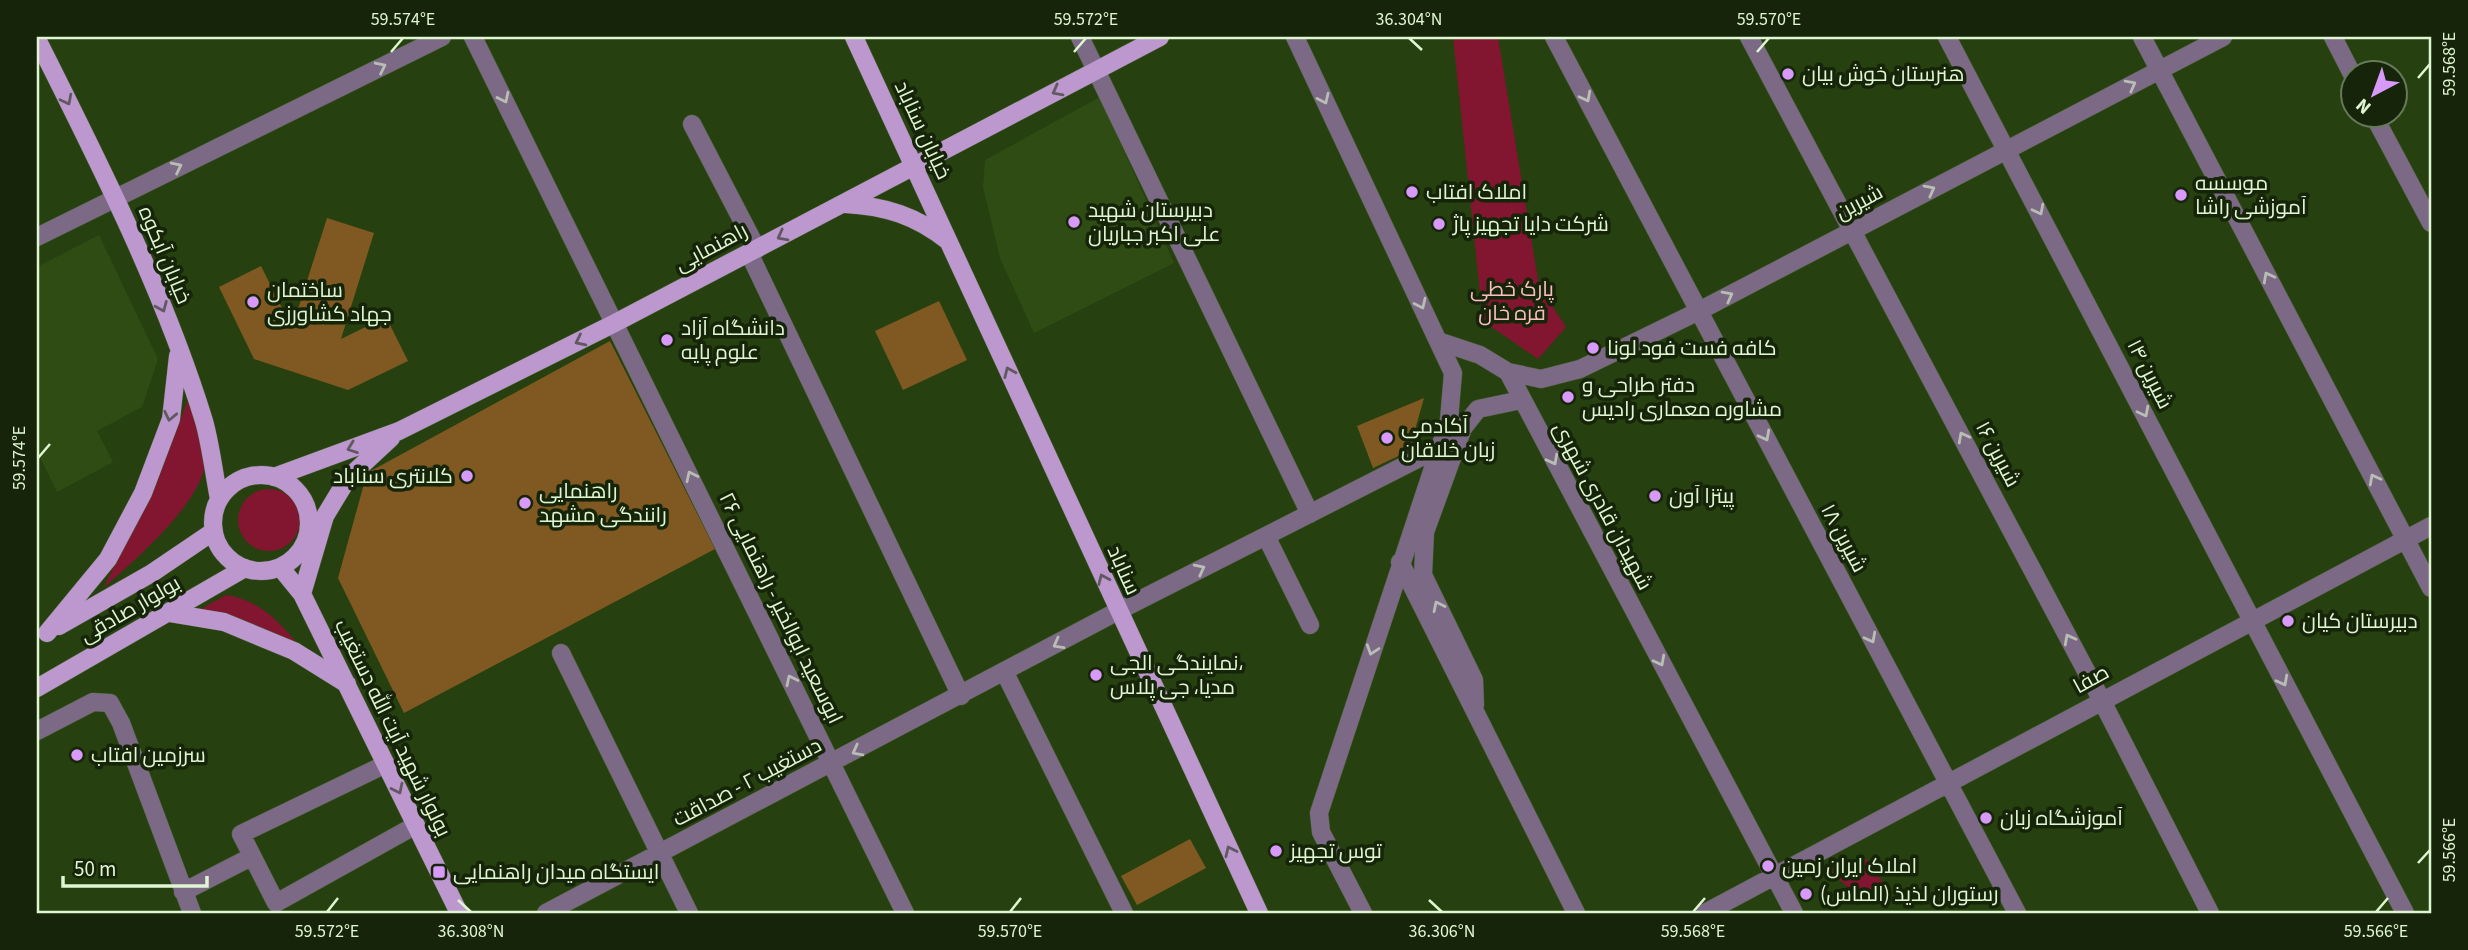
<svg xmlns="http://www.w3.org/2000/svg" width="2468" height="950" font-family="'Source Sans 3',Cairo,sans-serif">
	<rect width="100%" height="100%" fill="#26410f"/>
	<path fill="#2f4c14" d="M1100 97 1174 263 1034 333 1000 258 983 187 985 160Z
		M99 235 158 359 142 407 97 431 113 462 57 492 37 451V267Z"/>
	<path fill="#821530" d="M1453 37H1498L1539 286 1566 327 1538 359 1483 321Z
		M190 394C195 415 203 437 205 458 208 498 131 564 103 588L153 493Z
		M238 520a31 31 0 1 1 62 0a31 31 0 1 1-62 0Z
		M226 595C260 600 280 622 301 648L199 610Z
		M1867 859 1885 886 1864 901 1829 871Z"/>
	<path fill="#7f5921" d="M327 218 374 233 341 339 386 317 408 361 348 390 254 359 219 287 261 266 292 328Z
		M939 301 967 360 903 390 875 331Z
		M610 341 715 549 404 713 338 578 367 473Z
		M1424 398 1409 451 1373 468 1357 426Z
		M1190 839 1206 868 1137 905 1121 876Z"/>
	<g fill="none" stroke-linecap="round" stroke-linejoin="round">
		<defs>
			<path id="minor" d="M473 37 905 913
				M1080 37 1310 514
				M1295 37 1453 373 1449 420 1319 813 1321 832 1363 913
				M1554 37 2017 913
				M1749 37 2101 699 2210 913
				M1947 37 2405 913
				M2142 37 2431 588
				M2333 37 2352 74
				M2374 116 2431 223
				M692 124 757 249
				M37 237 442 37
				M749 253 961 696
				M1438 341 1480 355 1508 372 1794 913
				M1508 372 1541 379 1580 369 1699 311 2223 37
				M1266 536 1310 625
				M1400 562 1576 913
				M561 653 689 913
				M1005 673 1124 913
				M1475 705 1474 680 1423 575 1425 532 1463 428 1478 409 1521 400
				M37 731 93 702 110 703 121 723 192 913
				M386 764 241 834 276 903 416 825
				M183 892 251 857
				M546 913 1118 611 1439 448
				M1705 913 2431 526"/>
			<path id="major" d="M854 37 1259 913
				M37 39C99 163 163 288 204 421 211 446 214 474 219 499
				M845 204C886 206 916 216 948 241
				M213 523a48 48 0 1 1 96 0a48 48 0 1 1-96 0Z
				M274 477 399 431 615 323 1160 37
				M280 567 302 594 459 913
				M302 594 325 516 348 478 391 438
				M170 613 224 622 294 651 347 684
				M59 626 152 573 214 531
				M47 633 108 559 143 493 171 419 178 356
				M37 688 245 568"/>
		</defs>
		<use href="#minor" stroke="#445e2e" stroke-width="19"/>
		<use href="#major" stroke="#445e2e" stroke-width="19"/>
		<use href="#minor" stroke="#7b6985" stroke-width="18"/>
		<use href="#major" stroke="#bc98cf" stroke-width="18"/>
	</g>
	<defs><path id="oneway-chevron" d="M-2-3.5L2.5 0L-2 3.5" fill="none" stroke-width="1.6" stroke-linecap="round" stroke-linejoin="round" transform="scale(1.75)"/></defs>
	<g stroke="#b8beb4">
		<use href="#oneway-chevron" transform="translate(381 67) rotate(-26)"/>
		<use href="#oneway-chevron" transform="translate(2131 85) rotate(-28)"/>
		<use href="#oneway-chevron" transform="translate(1586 97) rotate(62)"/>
		<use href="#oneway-chevron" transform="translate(504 98) rotate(64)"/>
		<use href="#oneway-chevron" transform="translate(1324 99) rotate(65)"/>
		<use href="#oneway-chevron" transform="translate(177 167) rotate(-26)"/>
		<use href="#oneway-chevron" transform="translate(1930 190) rotate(-28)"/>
		<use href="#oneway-chevron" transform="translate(2039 210) rotate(63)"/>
		<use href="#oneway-chevron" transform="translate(2268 277) rotate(-118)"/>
		<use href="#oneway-chevron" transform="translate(1728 296) rotate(-28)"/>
		<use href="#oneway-chevron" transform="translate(1421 304) rotate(65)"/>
		<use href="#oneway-chevron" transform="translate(2144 412) rotate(63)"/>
		<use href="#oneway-chevron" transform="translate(1765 436) rotate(62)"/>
		<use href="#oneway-chevron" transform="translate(1963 437) rotate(-118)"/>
		<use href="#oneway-chevron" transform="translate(1553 460) rotate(62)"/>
		<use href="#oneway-chevron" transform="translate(691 476) rotate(-116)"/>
		<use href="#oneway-chevron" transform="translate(2374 479) rotate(-118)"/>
		<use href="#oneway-chevron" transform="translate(1200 569) rotate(-27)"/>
		<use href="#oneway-chevron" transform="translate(1438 606) rotate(-116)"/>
		<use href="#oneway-chevron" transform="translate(1871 638) rotate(62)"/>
		<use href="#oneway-chevron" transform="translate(2069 639) rotate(-118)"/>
		<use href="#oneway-chevron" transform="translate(1058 644) rotate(151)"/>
		<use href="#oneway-chevron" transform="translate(1372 650) rotate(108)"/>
		<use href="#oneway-chevron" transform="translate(1660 661) rotate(62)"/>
		<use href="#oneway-chevron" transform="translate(791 680) rotate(-116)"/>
		<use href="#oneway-chevron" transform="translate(2283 681) rotate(62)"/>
		<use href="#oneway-chevron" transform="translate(857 751) rotate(152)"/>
	</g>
	<g stroke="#615962">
		<use href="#oneway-chevron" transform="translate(1057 91) rotate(152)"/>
		<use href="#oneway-chevron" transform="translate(67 100) rotate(63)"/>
		<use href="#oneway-chevron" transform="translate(782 236) rotate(152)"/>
		<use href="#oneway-chevron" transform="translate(162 307) rotate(67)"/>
		<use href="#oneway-chevron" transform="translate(580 341) rotate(154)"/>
		<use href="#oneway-chevron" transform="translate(1009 372) rotate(-114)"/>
		<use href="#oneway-chevron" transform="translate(170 416) rotate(102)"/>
		<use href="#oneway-chevron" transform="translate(352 448) rotate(160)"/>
		<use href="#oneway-chevron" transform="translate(1103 579) rotate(-114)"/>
		<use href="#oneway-chevron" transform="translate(398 789) rotate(64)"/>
		<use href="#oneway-chevron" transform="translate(1230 851) rotate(-115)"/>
	</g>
	<path fill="none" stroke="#e0f6d3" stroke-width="2.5" d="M1409 38 1422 50M391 52 403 38M1074 52 1086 38M1757 52 1769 38M2418 78 2430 64M38 458 50 444M2418 863 2430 850M458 900 471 912M1429 900 1442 912M327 912 338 898M1010 912 1021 898M1693 912 1705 898M2376 912 2388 898"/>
	<g fill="#d89af8" stroke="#162509" stroke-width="2.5">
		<circle cx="1788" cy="74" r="7"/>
		<circle cx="1412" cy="192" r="7"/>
		<circle cx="2181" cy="195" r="7"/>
		<circle cx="1074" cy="222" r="7"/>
		<circle cx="1439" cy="224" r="7"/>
		<circle cx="253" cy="302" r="7"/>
		<circle cx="667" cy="340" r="7"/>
		<circle cx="1593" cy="348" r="7"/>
		<circle cx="1568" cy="397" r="7"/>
		<circle cx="1387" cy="438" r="7"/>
		<circle cx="467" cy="476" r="7"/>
		<circle cx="1655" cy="496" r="7"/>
		<circle cx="525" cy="503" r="7"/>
		<circle cx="2288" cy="621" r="7"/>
		<circle cx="1096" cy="675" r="7"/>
		<circle cx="77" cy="755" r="7"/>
		<circle cx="1986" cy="818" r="7"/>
		<circle cx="1276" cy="851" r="7"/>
		<circle cx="1768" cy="866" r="7"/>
		<rect x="432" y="865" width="14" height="14" rx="3.5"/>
		<circle cx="1806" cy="894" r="7"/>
	</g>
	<g text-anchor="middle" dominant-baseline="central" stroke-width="7" stroke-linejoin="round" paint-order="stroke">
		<g font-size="21" fill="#e0f6d3" stroke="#162509" text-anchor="start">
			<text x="1802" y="74">هنرستان خوش بیان</text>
			<text x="2195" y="183">موسسه<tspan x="2195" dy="24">آموزشی راشا</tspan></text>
			<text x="1426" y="192">املاک افتاب</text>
			<text x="1088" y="210">دبیرستان شهید<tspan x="1088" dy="24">علی اکبر جباریان</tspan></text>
			<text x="1453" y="224">شرکت دایا تجهیز پاژ</text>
			<text x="267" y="290">ساختمان<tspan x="267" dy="24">جهاد کشاورزی</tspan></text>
			<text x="681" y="328">دانشگاه آزاد<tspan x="681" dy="24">علوم پایه</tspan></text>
			<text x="1607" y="348">کافه فست فود لونا</text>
			<text x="1582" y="385">دفتر طراحی و<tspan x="1582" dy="24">مشاوره معماری رادیس</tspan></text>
			<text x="1401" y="426">آکادمی<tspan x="1401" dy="24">زبان خلاقان</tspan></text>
			<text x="453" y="476" text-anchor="end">کلانتری سناباد</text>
			<text x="539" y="491">راهنمایی<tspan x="539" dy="24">رانندگی مشهد</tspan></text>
			<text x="1669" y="496">پیتزا آون</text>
			<text x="2302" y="621">دبیرستان کیان</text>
			<text x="1110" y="663">نمایندگی الجی،<tspan x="1110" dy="24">مدیا، جی پلاس</tspan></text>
			<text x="91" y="755">سرزمین افتاب</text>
			<text x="2000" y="818">آموزشگاه زبان</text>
			<text x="1290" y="851">توس تجهیز</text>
			<text x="1782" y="866">املاک ایران زمین</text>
			<text x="453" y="872">ایستگاه میدان راهنمایی</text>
			<text x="1820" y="894">رستوران لذیذ (الماس)</text>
		</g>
		<g font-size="21" fill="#e0f6d3" stroke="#162509">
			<text transform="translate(923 130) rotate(65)">خیابان سناباد</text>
			<text transform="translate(1859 202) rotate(-28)">شیرین</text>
			<text transform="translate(711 247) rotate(-28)">راهنمایی</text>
			<text transform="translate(165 255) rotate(67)">خیابان آبکوه</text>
			<text transform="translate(2150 374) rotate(63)">شیرین ۱۴</text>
			<text transform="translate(1998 454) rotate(62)">شیرین ۱۶</text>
			<text transform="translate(1603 506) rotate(62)">شهیدان قادری شهری</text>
			<text transform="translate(1844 538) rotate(62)">شیرین ۱۸</text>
			<text transform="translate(1124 570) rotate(66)">سناباد</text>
			<text transform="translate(781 608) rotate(64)">ابوسعید ابوالخیر - راهنمایی ۲۶</text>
			<text transform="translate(130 609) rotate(-30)">بولوار صادقی</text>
			<text transform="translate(2091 679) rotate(-29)">صفا</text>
			<text transform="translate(393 728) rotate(64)">بولوار شهید آیت الله دستغیب</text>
			<text transform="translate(747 782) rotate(-28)">دستغیب ۲ - صداقت</text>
		</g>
		<g font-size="21" fill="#f9bdc1" stroke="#162509">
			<text x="1512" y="289">پارک خطی<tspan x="1512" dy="24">قره خان</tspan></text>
		</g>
	</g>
	<rect width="2468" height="950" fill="none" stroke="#162509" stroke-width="77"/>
	<g transform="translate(2374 94) rotate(221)"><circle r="33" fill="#162509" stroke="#67795a" stroke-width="2"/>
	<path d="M0-5L12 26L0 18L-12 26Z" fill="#d89af8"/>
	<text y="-10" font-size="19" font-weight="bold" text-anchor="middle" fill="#e0f6d3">N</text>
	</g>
	<path d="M63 876v10h144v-10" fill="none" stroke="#e0f6d3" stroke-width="3.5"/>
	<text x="74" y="876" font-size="21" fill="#e0f6d3" stroke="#162509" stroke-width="5" paint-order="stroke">50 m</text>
	<rect x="38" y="38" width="2392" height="874" fill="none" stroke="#e0f6d3" stroke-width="2.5"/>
	<g font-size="18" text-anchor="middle" fill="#e0f6d3">
		<text x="403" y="25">59.574°E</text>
		<text x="1086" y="25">59.572°E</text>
		<text x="1409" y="25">36.304°N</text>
		<text x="1769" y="25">59.570°E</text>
		<text transform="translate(2449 64) rotate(-90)" y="6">59.568°E</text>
		<text transform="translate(19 458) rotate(-90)" y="6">59.574°E</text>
		<text transform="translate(2449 850) rotate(-90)" y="6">59.566°E</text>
		<text x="327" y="937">59.572°E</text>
		<text x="471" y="937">36.308°N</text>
		<text x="1010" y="937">59.570°E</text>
		<text x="1442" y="937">36.306°N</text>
		<text x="1693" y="937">59.568°E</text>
		<text x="2376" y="937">59.566°E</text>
	</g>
</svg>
